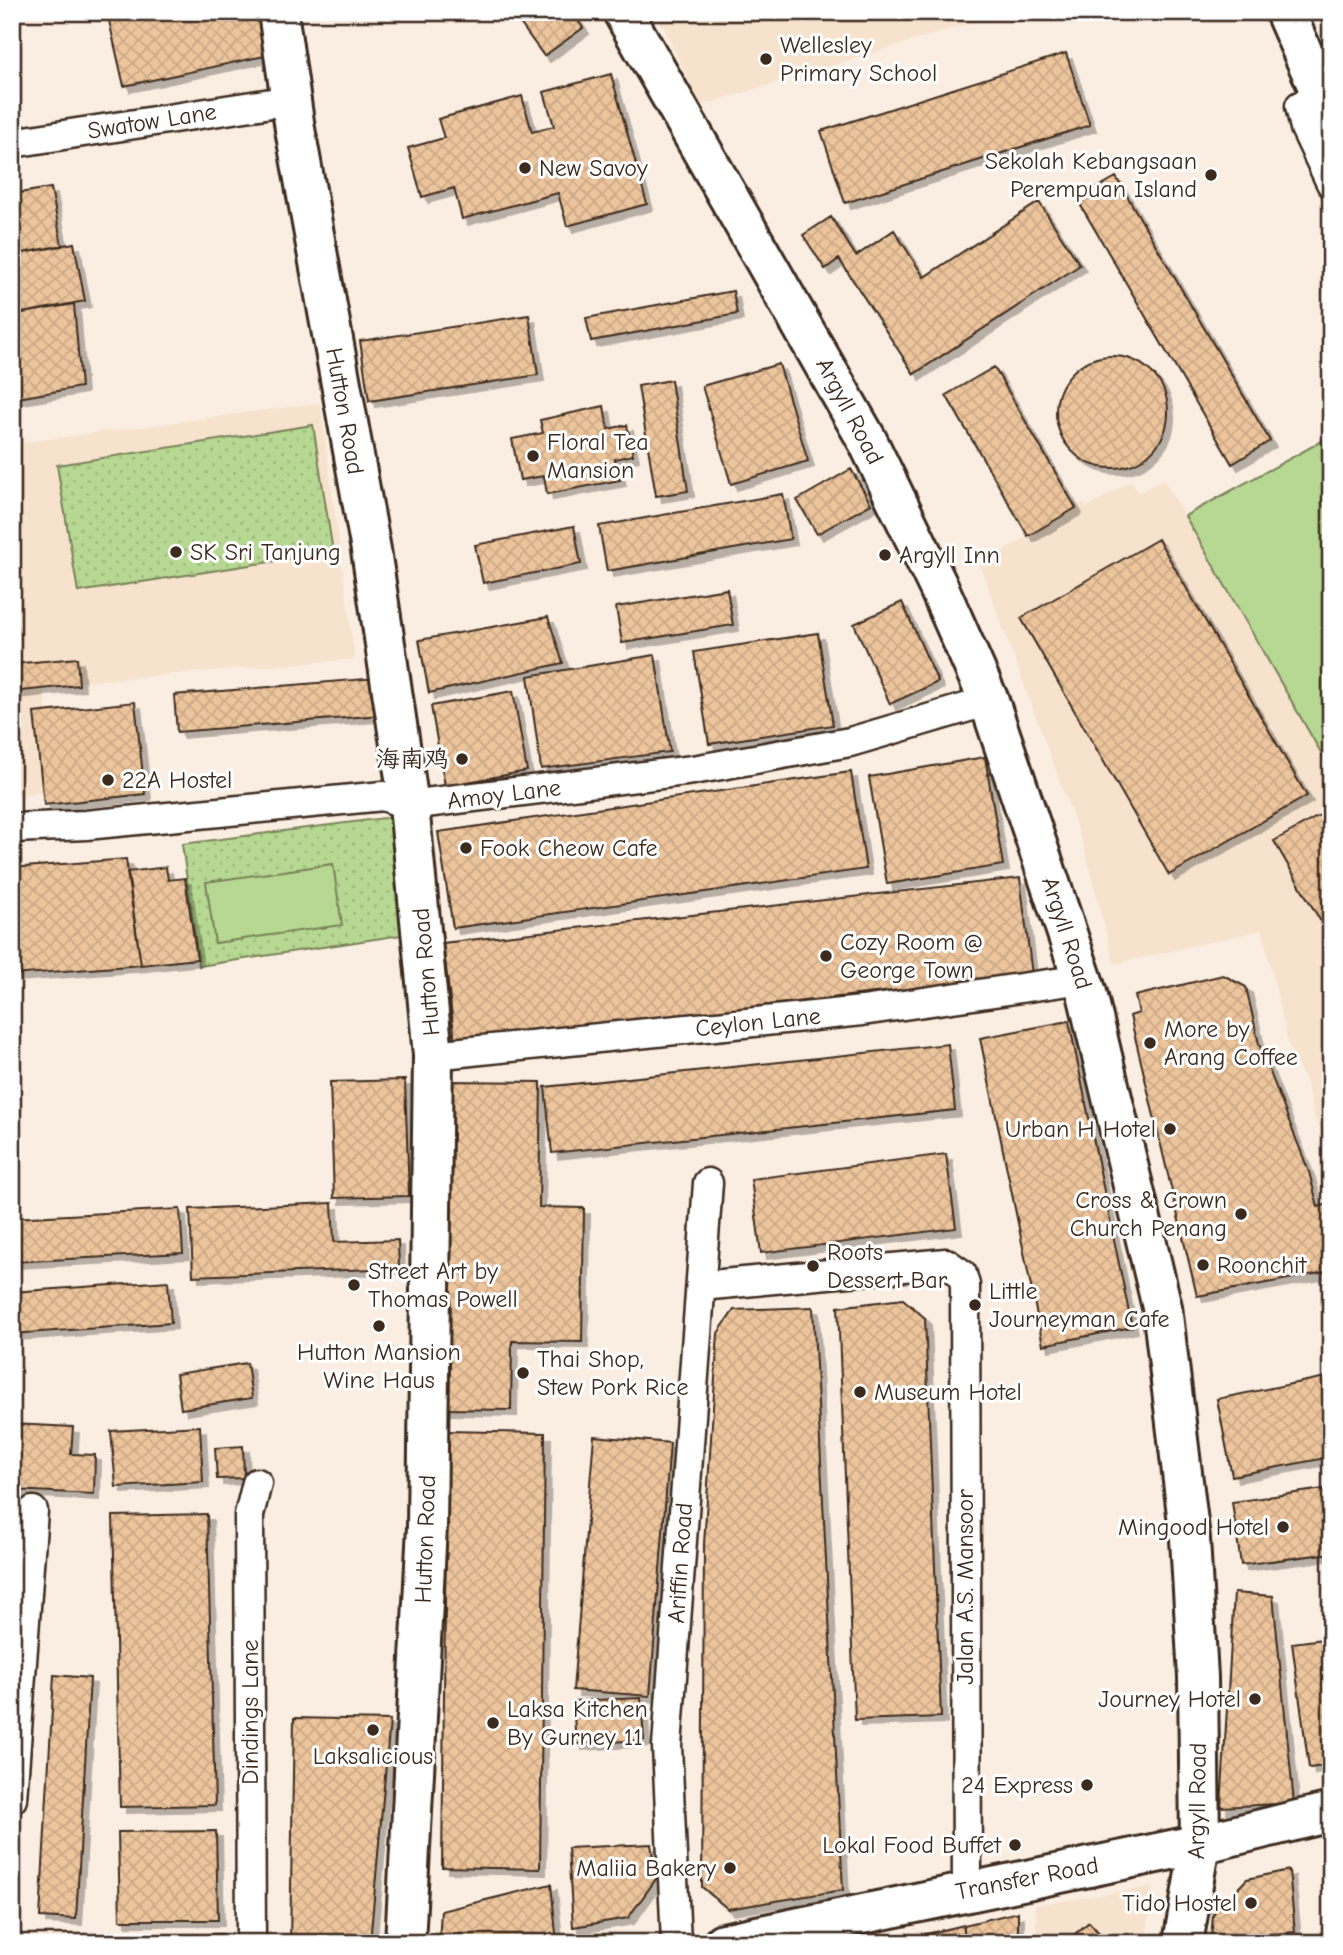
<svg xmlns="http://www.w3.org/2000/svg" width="1343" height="1955" font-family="'Comic Neue','LXGW WenKai TC',sans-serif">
	<defs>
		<pattern id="grass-dots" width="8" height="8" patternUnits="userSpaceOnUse" patternTransform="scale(1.75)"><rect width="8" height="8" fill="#b7d892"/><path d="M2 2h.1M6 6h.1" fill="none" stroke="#9eba7d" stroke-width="1.8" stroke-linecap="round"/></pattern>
		<pattern id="building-cross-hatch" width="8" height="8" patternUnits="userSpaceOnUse" patternTransform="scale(1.75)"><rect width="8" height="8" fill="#edc59d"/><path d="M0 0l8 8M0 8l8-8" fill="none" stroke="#cca987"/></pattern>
		<filter id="shadow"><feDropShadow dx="6" dy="6" stdDeviation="0" flood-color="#0004"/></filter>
	</defs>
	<rect width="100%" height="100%" fill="#faeee2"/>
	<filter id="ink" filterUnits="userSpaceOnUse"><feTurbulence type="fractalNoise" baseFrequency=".0143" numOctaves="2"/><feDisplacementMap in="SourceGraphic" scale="14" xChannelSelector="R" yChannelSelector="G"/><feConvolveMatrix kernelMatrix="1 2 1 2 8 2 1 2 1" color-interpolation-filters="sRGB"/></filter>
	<g filter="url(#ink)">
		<path fill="#f6e2cd" d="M657 12H1007L700 106Z
			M320 403 355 659 44 685 54 792 12 795V444Z
			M1163 479 1331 770V1149L1314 1115 1307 1085 1289 1046 1262 930 1114 964 1084 847 980 565 1083 503 1086 508 1131 481 1139 493Z
			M1152 1887 1146 1943H1108L1089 1922 1069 1939 1071 1943H1037L1035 1905Z"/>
		<path fill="url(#grass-dots)" stroke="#798158" stroke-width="2" d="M313 425 333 552 78 592 57 465Z
			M392 817 408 934 199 966 182 844Z"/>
		<path fill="#b7d892" stroke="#798158" stroke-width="2" d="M1331 436V770L1185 516Z
			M333 864 342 925 215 943 206 882Z"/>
		<path fill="url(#building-cross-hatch)" stroke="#3b2a1e" stroke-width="2" filter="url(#shadow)" d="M107 12H259L269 55 124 86Z
			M512 12H572L583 28 544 56Z
			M1066 53 1090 125 845 203 821 131Z
			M611 74 647 204 567 226 558 193 462 219 454 188 422 197 408 148 444 138 438 119 522 96 532 132 554 126 544 92Z
			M1116 177 1270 441 1232 464 1077 199Z
			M51 188 62 246 12 255V194Z
			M1039 202 1080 265 914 374 839 259 825 269 803 235 831 217 856 256 894 230 924 277Z
			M74 243 85 301 12 315V255Z
			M733 291 737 314 591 341 586 318Z
			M74 304 81 387 12 399V315Z
			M529 315 538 375 369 401 360 341Z
			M1056 412a56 56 0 1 1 112 0a56 56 0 1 1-112 0Z
			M779 364 808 461 731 484 702 386Z
			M994 367 1076 508 1028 536 946 395Z
			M671 380 688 491 656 496 638 386Z
			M604 406 608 429 627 425 633 455 615 459 620 480 547 494 544 476 520 480 512 439 543 433 540 420Z
			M851 469 871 504 817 534 797 500Z
			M783 494 791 539 607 571 599 526Z
			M574 526 581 564 483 583 475 545Z
			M1158 539 1307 796 1169 875 1021 618Z
			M727 589 733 625 622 643 616 607Z
			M902 602 938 682 890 704 854 624Z
			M548 617 563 663 429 693 419 640Z
			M818 633 833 725 709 744 694 652Z
			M655 655 670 752 541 769 528 676Z
			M77 658 79 685 12 692V664Z
			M377 678 381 715 177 732 174 695Z
			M513 691 527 771 445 786 431 706Z
			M135 702 145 794 44 805 34 713Z
			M985 757 1003 865 887 884 869 777Z
			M851 772 866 869 453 928 438 832Z
			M1322 814 1331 829V939L1274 841Z
			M126 859 141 965 12 975V868Z
			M166 867 168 880 185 878 197 959 141 965 127 872Z
			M1020 878 1032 975 455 1041 443 943Z
			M1223 975 1246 987 1259 1044 1309 1172 1318 1207 1329 1204 1331 1207V1271L1197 1296 1130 1016 1139 1013 1135 996Z
			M1069 1021 1132 1327 1043 1345 980 1038Z
			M948 1044 955 1110 552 1153 545 1087Z
			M405 1080 409 1196 334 1198 330 1082Z
			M448 1081 541 1082 539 1207 584 1208 582 1342 512 1341 511 1410 443 1409Z
			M946 1154 956 1228 761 1253 751 1179Z
			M332 1203 334 1242 398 1240 399 1268 193 1276 190 1209Z
			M180 1209 183 1253 12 1262V1218Z
			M168 1281 171 1323 12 1334V1292Z
			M903 1299 925 1318 941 1717 855 1720 838 1307Z
			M813 1307 843 1890 728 1909 702 1887 704 1544 718 1333 734 1310Z
			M247 1363 252 1398 181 1409 176 1374Z
			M1331 1376V1457L1232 1476 1217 1399Z
			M12 1424 73 1427 71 1454 95 1455 94 1494 12 1490Z
			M200 1426 203 1482 116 1487 111 1431Z
			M447 1431 545 1433 540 1869 442 1867Z
			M594 1436 670 1443 650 1696 573 1690Z
			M243 1446 244 1478 217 1479 215 1448Z
			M1331 1488V1553L1241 1565 1232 1502Z
			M207 1514 215 1805 120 1807 113 1516Z
			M1234 1593 1273 1596 1294 1803 1221 1807Z
			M1331 1638V1765L1309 1768 1292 1643Z
			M54 1675 90 1678 76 1919 40 1917Z
			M641 1698 644 1740 576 1744 573 1701Z
			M294 1718 390 1720 370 1943H290Z
			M216 1831 218 1920H120L118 1832Z
			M651 1844 656 1879 628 1918 573 1927 568 1848Z
			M1289 1870 1295 1932 1211 1940 1213 1914 1247 1879Z
			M551 1884 557 1943H439L441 1911Z
			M1018 1912V1943H964V1925Z
			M1089 1922 1108 1943H1071L1068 1940Z
			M964 1925V1943H888Z
			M223 1934V1943H178V1935Z
			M1279 1934 1278 1943H1211V1940Z"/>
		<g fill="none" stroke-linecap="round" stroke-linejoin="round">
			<defs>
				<path id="street" d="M1331 93 1300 106 1305 128 1331 183
					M12 143 291 100
					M12 828 86 825 383 796 409 805 693 770 850 742 989 701
					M433 1055 862 1011 1083 979
					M701 1286 946 1263 962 1274 965 1285 967 1890
					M12 1799 33 1511
					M251 1943 249 1515 257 1483
					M676 1943 667 1746 708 1183"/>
				<path id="secondary" d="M278 12 295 129 371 550 409 805 433 1055 427 1527 405 1943
					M623 12 867 440 939 588 989 701 1087 993 1162 1307 1190 1539 1198 1677 1200 1844 1183 1943
					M1285 12 1331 117
					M723 1943 1200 1844 1331 1812"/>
			</defs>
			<use href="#street" stroke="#3b2a1e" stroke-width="33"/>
			<use href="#secondary" stroke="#3b2a1e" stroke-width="44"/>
			<use href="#street" stroke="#fff" stroke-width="28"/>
			<use href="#secondary" stroke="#fff" stroke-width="38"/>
		</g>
	</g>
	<g fill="#3b2a1e" stroke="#fff" stroke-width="2.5">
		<circle cx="766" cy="59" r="7"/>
		<circle cx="525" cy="168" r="7"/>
		<circle cx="1211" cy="175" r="7"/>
		<circle cx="533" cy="456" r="7"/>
		<circle cx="176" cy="552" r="7"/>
		<circle cx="885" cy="555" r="7"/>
		<circle cx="462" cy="759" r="7"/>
		<circle cx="108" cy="780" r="7"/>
		<circle cx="466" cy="848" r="7"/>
		<circle cx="826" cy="956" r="7"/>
		<circle cx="1150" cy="1043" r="7"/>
		<circle cx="1170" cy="1129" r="7"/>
		<circle cx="1241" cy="1214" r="7"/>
		<circle cx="1203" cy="1265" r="7"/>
		<circle cx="813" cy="1266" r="7"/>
		<circle cx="354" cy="1285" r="7"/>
		<circle cx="975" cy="1305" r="7"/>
		<circle cx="379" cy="1326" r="7"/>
		<circle cx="523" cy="1373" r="7"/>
		<circle cx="860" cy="1392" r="7"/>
		<circle cx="1283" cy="1527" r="7"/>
		<circle cx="1255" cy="1699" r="7"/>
		<circle cx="493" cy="1723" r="7"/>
		<circle cx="373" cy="1730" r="7"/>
		<circle cx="1087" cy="1785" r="7"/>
		<circle cx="1015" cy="1845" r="7"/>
		<circle cx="730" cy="1868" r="7"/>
		<circle cx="1251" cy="1903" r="7"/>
	</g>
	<g text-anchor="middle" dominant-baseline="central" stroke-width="6" stroke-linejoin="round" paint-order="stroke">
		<g font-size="24" fill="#3b2a1e" stroke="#fff" text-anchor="start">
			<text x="780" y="45">Wellesley<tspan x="780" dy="28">Primary School</tspan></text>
			<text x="1197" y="161" text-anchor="end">Sekolah Kebangsaan<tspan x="1197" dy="28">Perempuan Island</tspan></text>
			<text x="539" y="168">New Savoy</text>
			<text x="547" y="442">Floral Tea<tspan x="547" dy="28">Mansion</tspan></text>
			<text x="190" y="552">SK Sri Tanjung</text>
			<text x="899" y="555">Argyll Inn</text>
			<text x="448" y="759" text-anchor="end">海南鸡</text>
			<text x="122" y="780">22A Hostel</text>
			<text x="480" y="848">Fook Cheow Cafe</text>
			<text x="840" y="942">Cozy Room @<tspan x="840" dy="28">George Town</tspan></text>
			<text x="1164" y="1029">More by<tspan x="1164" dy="28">Arang Coffee</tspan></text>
			<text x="1156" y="1129" text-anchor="end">Urban H Hotel</text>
			<text x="1227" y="1200" text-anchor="end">Cross &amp; Crown<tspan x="1227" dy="28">Church Penang</tspan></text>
			<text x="827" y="1252">Roots<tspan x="827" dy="28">Dessert Bar</tspan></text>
			<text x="1217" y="1265">Roonchit</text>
			<text x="368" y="1271">Street Art by<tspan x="368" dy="28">Thomas Powell</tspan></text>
			<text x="989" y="1291">Little<tspan x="989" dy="28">Journeyman Cafe</tspan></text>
			<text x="379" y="1352" text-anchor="middle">Hutton Mansion<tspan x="379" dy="28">Wine Haus</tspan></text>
			<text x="537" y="1359">Thai Shop,<tspan x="537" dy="28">Stew Pork Rice</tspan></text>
			<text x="874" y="1392">Museum Hotel</text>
			<text x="1269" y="1527" text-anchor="end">Mingood Hotel</text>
			<text x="1241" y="1699" text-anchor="end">Journey Hotel</text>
			<text x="507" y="1709">Laksa Kitchen<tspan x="507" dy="28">By Gurney 11</tspan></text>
			<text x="373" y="1756" text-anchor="middle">Laksalicious</text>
			<text x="1073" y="1785" text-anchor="end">24 Express</text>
			<text x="1001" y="1845" text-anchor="end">Lokal Food Buffet</text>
			<text x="716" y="1868" text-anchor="end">Maliia Bakery</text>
			<text x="1237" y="1903" text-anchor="end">Tido Hostel</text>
		</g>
		<g font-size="24" fill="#3b2a1e" stroke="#fff">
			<text transform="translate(152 121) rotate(-9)">Swatow Lane</text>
			<text transform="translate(345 411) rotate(80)">Hutton Road</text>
			<text transform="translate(850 411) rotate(62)">Argyll Road</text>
			<text transform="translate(504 794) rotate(-7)">Amoy Lane</text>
			<text transform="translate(1067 933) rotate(72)">Argyll Road</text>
			<text transform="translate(426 972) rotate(-95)">Hutton Road</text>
			<text transform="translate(758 1022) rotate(-6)">Ceylon Lane</text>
			<text transform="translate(425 1539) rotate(-88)">Hutton Road</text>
			<text transform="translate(680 1563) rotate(-86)">Ariffin Road</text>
			<text transform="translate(965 1587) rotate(-90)">Jalan A.S. Mansoor</text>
			<text transform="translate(250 1712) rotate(-90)">Dindings Lane</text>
			<text transform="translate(1197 1801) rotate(-89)">Argyll Road</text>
			<text transform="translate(1027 1878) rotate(-11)">Transfer Road</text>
		</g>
	</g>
	<rect width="1343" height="1955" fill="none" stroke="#fff" stroke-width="42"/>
	<rect x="21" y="21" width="1301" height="1913" fill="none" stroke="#3b2a1e" stroke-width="2.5" filter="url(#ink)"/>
</svg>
